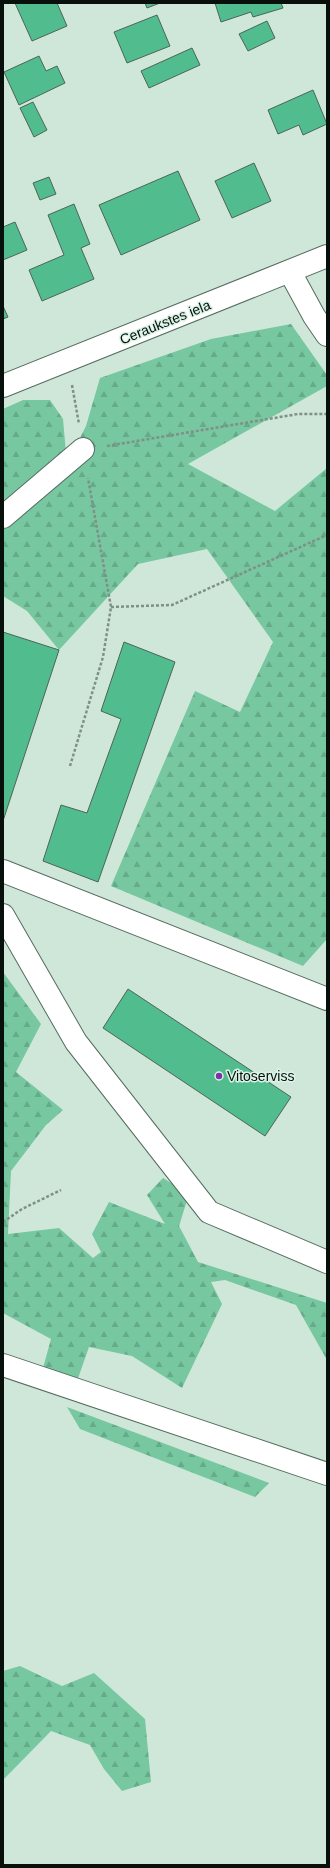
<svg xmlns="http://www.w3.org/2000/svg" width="330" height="1868" font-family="Arial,sans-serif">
	<defs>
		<pattern id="forest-firs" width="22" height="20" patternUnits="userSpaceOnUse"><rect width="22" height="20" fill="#77c7a0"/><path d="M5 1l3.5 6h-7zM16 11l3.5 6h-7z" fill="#65aa89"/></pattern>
	</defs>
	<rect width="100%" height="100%" fill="#cee7d9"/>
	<path fill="url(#forest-firs)" d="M291 324 327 375V386L188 464 275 511 327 468V939L303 966 111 886 195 691 240 712 273 642 207 549 138 564 59 650 27 611 3 596V409L23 400H50L63 419 67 464 86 426 100 378 211 339Z
		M3 972 41 1024 16 1072 63 1110 46 1125 11 1171 8 1234 59 1228 93 1258 101 1252 92 1234 109 1202 165 1224 147 1195 163 1178 189 1194 179 1226 198 1262 327 1303V1360L296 1305 225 1280 211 1282 222 1304 182 1388 132 1356 89 1347 76 1384 43 1368 51 1339 3 1313Z
		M67 1407 269 1483 255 1497 80 1429Z
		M20 1666 62 1686 94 1673 145 1719 151 1782 122 1791 104 1769 90 1745 51 1731 3 1780V1671Z"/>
	<path fill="#51bc8d" stroke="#4e6459" d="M15 3H57L67 26 32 41Z
		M145 3H160L147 8Z
		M215 3H281L283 8 253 17 251 12 221 22Z
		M157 15 170 46 127 63 114 32Z
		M267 21 275 38 248 51 239 34Z
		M192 48 200 65 149 88 141 71Z
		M39 56 46 71 57 66 65 83 19 105 4 72Z
		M313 90 327 124 303 135 299 125 278 134 268 110Z
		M33 102 47 130 34 137 20 108Z
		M254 163 271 201 232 218 215 181Z
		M178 171 200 220 121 255 99 205Z
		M49 177 56 194 40 200 33 183Z
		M74 204 90 244 81 248 94 279 42 301 29 270 64 255 48 215Z
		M15 222 27 250 3 260V227Z
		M3 306 8 317 3 319Z
		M3 632 59 650 3 821Z
		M124 642 175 662 98 882 43 861 61 805 87 813 121 719 101 711Z
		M128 989 291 1097 265 1136 103 1028Z"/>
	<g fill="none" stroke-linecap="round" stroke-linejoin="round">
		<defs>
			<path id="minor" d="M290 272 314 316 327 335
				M3 386 327 256
				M3 517 83 449
				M3 871 327 999
				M3 915 76 1042 209 1212 327 1262
				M3 1365 327 1474"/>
		</defs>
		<use href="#minor" stroke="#566c60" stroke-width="24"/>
		<path stroke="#7f9187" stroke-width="2.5" stroke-dasharray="3 2" stroke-linecap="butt" d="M72 385 79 424
			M107 446 298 414H327
			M111 607 172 605 327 535
			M70 766 103 657 111 607 88 478
			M3 1222 22 1209 61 1190"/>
		<use href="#minor" stroke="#fff" stroke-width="22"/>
	</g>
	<circle fill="#7e33a5" stroke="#dbf4e7" stroke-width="1.5" cx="219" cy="1076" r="4"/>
	<g text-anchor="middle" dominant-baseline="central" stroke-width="3" stroke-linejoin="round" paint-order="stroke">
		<g font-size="14" fill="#08100c" stroke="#dbf4e7">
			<text transform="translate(165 322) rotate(-22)">Ceraukstes iela</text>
		</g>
		<g font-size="14" fill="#08100c" stroke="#dbf4e7" text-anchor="start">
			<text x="227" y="1076">Vitoserviss</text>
		</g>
	</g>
	<rect width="330" height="1868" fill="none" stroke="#08100c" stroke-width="8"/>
</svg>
